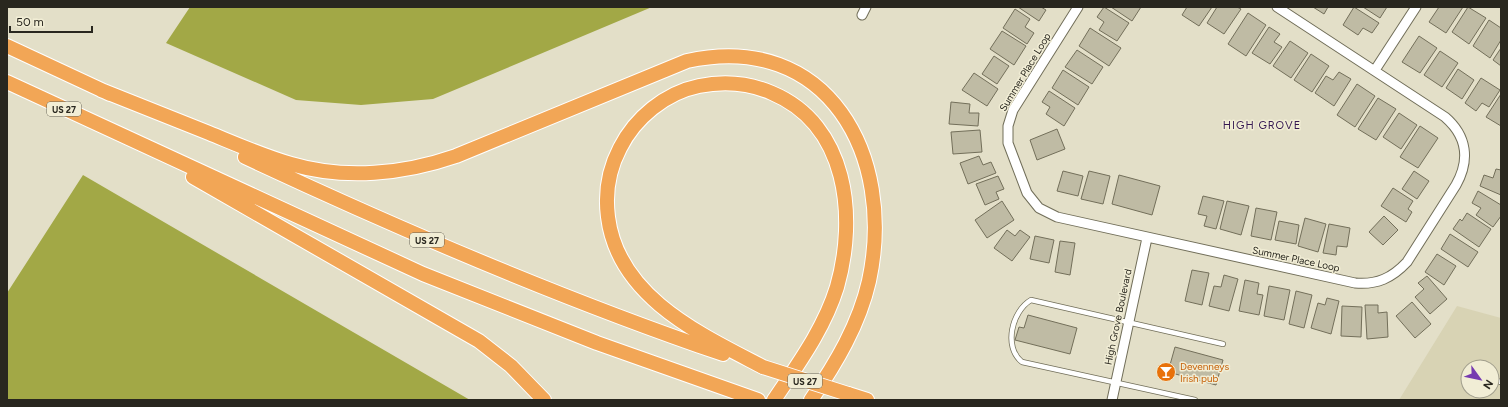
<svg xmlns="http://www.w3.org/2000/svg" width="1508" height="407" font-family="Figtree,sans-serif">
	<rect width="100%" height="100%" fill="#e3dfc8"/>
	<path fill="#d8d3b4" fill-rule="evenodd" d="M1457 306 1501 318V400H1399ZM1468 367H1492V391H1468Z"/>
	<path fill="#a2a846" d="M190 7H652L433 99 361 105 296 100 166 43Z
		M83 175 470 400H7V293Z"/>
	<path fill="#bfbba4" stroke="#736f5a" d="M1018 7H1041L1046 10 1039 21Z
		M1104 7 1129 23 1117 41 1099 30 1104 22 1097 17Z
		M1111 7H1141L1132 21Z
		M1187 7H1212L1199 26 1182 15Z
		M1217 7H1237L1241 9 1224 34 1207 23Z
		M1313 7H1328L1324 14Z
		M1354 7 1379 23 1372 33 1363 28 1358 35 1343 25Z
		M1363 7H1387L1380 18Z
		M1439 7H1463L1446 33 1429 22Z
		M1468 7 1486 18 1469 44 1452 32Z
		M1015 9 1030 19 1025 27 1034 33 1027 44 1003 28Z
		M1248 13 1266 25 1246 56 1228 44Z
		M1489 20 1501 28V40L1490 58 1473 46Z
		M1269 27 1280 34 1274 42 1282 47 1270 64 1252 53Z
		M1090 28 1121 48 1109 66 1079 46Z
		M1002 31 1026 46 1014 65 990 49Z
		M1419 36 1437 48 1420 73 1402 62Z
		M1290 41 1308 53 1291 78 1273 66Z
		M1501 48V66L1493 60Z
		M1077 50 1103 67 1092 84 1065 67Z
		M1440 51 1458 63 1442 87 1424 75Z
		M1311 54 1329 66 1312 92 1294 80Z
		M994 56 1009 66 997 84 982 74Z
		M1458 69 1474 80 1462 99 1446 88Z
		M1063 70 1089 87 1078 105 1052 88Z
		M1339 72 1351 79 1334 106 1315 93 1326 76 1333 80Z
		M974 73 998 89 987 106 962 90Z
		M1481 78 1500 90 1489 107 1482 103 1476 111 1465 103Z
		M1357 84 1375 96 1355 127 1337 115Z
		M1049 91 1075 108 1064 126 1046 114 1050 107 1042 102Z
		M1501 94V126L1486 117Z
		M1378 98 1396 109 1376 140 1358 129Z
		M951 102 970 104 969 113H979L978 126 949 124Z
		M1399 113 1417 125 1401 149 1383 137Z
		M1420 126 1438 138 1418 168 1400 157Z
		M1057 129 1065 149 1037 160 1030 140Z
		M980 130 982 152 953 154 951 132Z
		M979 156 983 165 991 162 996 173 968 184 960 163Z
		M1496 169 1501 170V195L1480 186 1484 175 1493 178Z
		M1063 171 1083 176 1078 196 1057 191Z
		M1089 171 1110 176 1103 204 1081 199Z
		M1414 171 1429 181 1417 199 1402 189Z
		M1119 175 1160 186 1152 215 1112 204Z
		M998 176 1004 189 996 192 999 199 985 205 976 184Z
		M1393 188 1413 201 1408 209 1412 212 1406 222 1381 206Z
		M1478 191 1501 205V216L1493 227 1476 215 1481 208 1472 203Z
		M1203 196 1224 201 1216 229 1204 226 1207 216 1198 214Z
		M1002 201 1014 220 987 238 975 220Z
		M1227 201 1249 206 1241 235 1220 229Z
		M1256 208 1277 212 1271 240 1251 236Z
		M1467 213 1491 229 1479 247 1453 229 1460 219 1462 221Z
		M1384 216 1398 230 1383 245 1369 232Z
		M1305 218 1326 224 1318 252 1298 246Z
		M1279 221 1299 225 1296 244 1275 240Z
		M1329 224 1350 228 1347 247 1337 246 1336 255 1323 253Z
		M1007 230 1015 236 1020 230 1030 237 1012 261 994 248Z
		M1450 234 1478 252 1468 267 1441 249Z
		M1035 236 1054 240 1049 263 1030 259Z
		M1060 241 1075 243 1070 275 1055 272Z
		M1437 254 1456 266 1444 285 1425 272Z
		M1192 270 1209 273 1202 305 1185 301Z
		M1224 275 1238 279 1229 311 1209 306 1214 286 1221 287Z
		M1427 276 1447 299 1430 314 1415 297 1424 289 1418 283Z
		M1245 280 1259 283 1257 294 1263 295 1259 315 1239 311Z
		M1269 286 1290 290 1284 320 1264 316Z
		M1296 291 1312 295 1304 328 1289 324Z
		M1327 298 1339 301 1331 334 1311 328 1318 303 1325 305Z
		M1412 302 1431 324 1415 338 1396 316Z
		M1365 305H1378V313L1387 312 1388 337 1367 339Z
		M1342 306 1362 307 1361 337 1341 336Z
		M1028 315 1077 328 1070 354 1015 340 1019 327 1024 328Z
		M1175 347 1223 360 1216 385 1168 372Z"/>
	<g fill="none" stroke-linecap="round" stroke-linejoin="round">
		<defs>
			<path id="service" d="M1492 380 1501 382
				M1195 400 1022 362C1003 347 1012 311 1031 300L1223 344"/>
			<path id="minor" d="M1078 7 1013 110 1008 126V143L1027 193 1039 208 1057 217 1355 283C1377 285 1392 278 1407 262L1456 185C1470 160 1467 136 1445 117L1277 7
				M862 15 866 7
				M1375 70 1416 7
				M1112 400 1147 238"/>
			<path id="trunk" d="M7 46 110 94
				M7 82 423 274 597 343 758 400
				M101 90C137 104 173 119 209 133 236 144 263 156 291 164 345 180 404 174 456 156L687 61C828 30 896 156 869 281 859 325 836 363 811 400
				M245 157C401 230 559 298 723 354
				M193 177 479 341 511 366 544 400
				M763 367C700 334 618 297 608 217 605 194 609 169 620 148 635 118 665 93 699 86 724 81 749 83 772 93 848 125 857 217 837 287 824 329 798 364 774 400
				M848 394 867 400"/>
		</defs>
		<use href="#service" stroke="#716e59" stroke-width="6"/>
		<use href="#minor" stroke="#716e59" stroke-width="11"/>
		<use href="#trunk" stroke="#fff" stroke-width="16"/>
		<use href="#service" stroke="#fff" stroke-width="4.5"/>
		<use href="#minor" stroke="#fff" stroke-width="9"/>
		<use href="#trunk" stroke="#f2a656" stroke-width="14"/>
		<defs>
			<path id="trunk-bridge" d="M763 367 848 394"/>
		</defs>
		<use href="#trunk-bridge" stroke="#fff" stroke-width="16" stroke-linecap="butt"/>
		<use href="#trunk-bridge" stroke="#f2a656" stroke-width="14"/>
	</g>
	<defs>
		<symbol id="bar-disc" viewBox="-11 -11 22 22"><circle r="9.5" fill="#e8710a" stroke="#f1edd5"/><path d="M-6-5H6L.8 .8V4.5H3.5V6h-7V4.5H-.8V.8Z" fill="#fff"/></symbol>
	</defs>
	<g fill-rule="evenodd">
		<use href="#bar-disc" x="1155" y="361" width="22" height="22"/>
	</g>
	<g text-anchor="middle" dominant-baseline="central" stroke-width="3" stroke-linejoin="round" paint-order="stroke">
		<g fill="#f1edd5" stroke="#656256" stroke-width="1">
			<rect x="47" y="102" width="34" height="14" rx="3"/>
			<rect x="410" y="233" width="34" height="14" rx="3"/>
			<rect x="788" y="374" width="34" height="14" rx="3"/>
		</g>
		<g font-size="9" font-weight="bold" fill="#29271f">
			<text x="64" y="109">US 27</text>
			<text x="427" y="240">US 27</text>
			<text x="805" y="381">US 27</text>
		</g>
		<g font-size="10" fill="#29271f" stroke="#f1edd5">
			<text transform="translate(1025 72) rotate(-59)">Summer Place Loop</text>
			<text transform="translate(1296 259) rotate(12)">Summer Place Loop</text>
			<text transform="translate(1118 317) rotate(-78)">High Grove Boulevard</text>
		</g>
		<g font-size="10" fill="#c56008" stroke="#f1edd5" text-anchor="start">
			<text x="1180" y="366">Devenneys<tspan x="1180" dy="12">Irish pub</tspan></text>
		</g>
		<g font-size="11" letter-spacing="1" fill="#351851" stroke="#f1edd5">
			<text x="1262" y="125">HIGH GROVE</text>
		</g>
	</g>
	<rect width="1508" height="407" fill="none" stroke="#29271f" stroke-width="16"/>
	<g transform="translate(1480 379) rotate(123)"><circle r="19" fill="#f1edd5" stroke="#a19e8c"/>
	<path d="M0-3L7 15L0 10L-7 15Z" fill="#763ab0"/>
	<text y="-6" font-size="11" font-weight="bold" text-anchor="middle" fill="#29271f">N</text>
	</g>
	<path d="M10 26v6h82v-6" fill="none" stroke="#29271f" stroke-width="2"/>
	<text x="16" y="26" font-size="12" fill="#29271f" stroke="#f1edd5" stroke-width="3" paint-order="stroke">50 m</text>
</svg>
